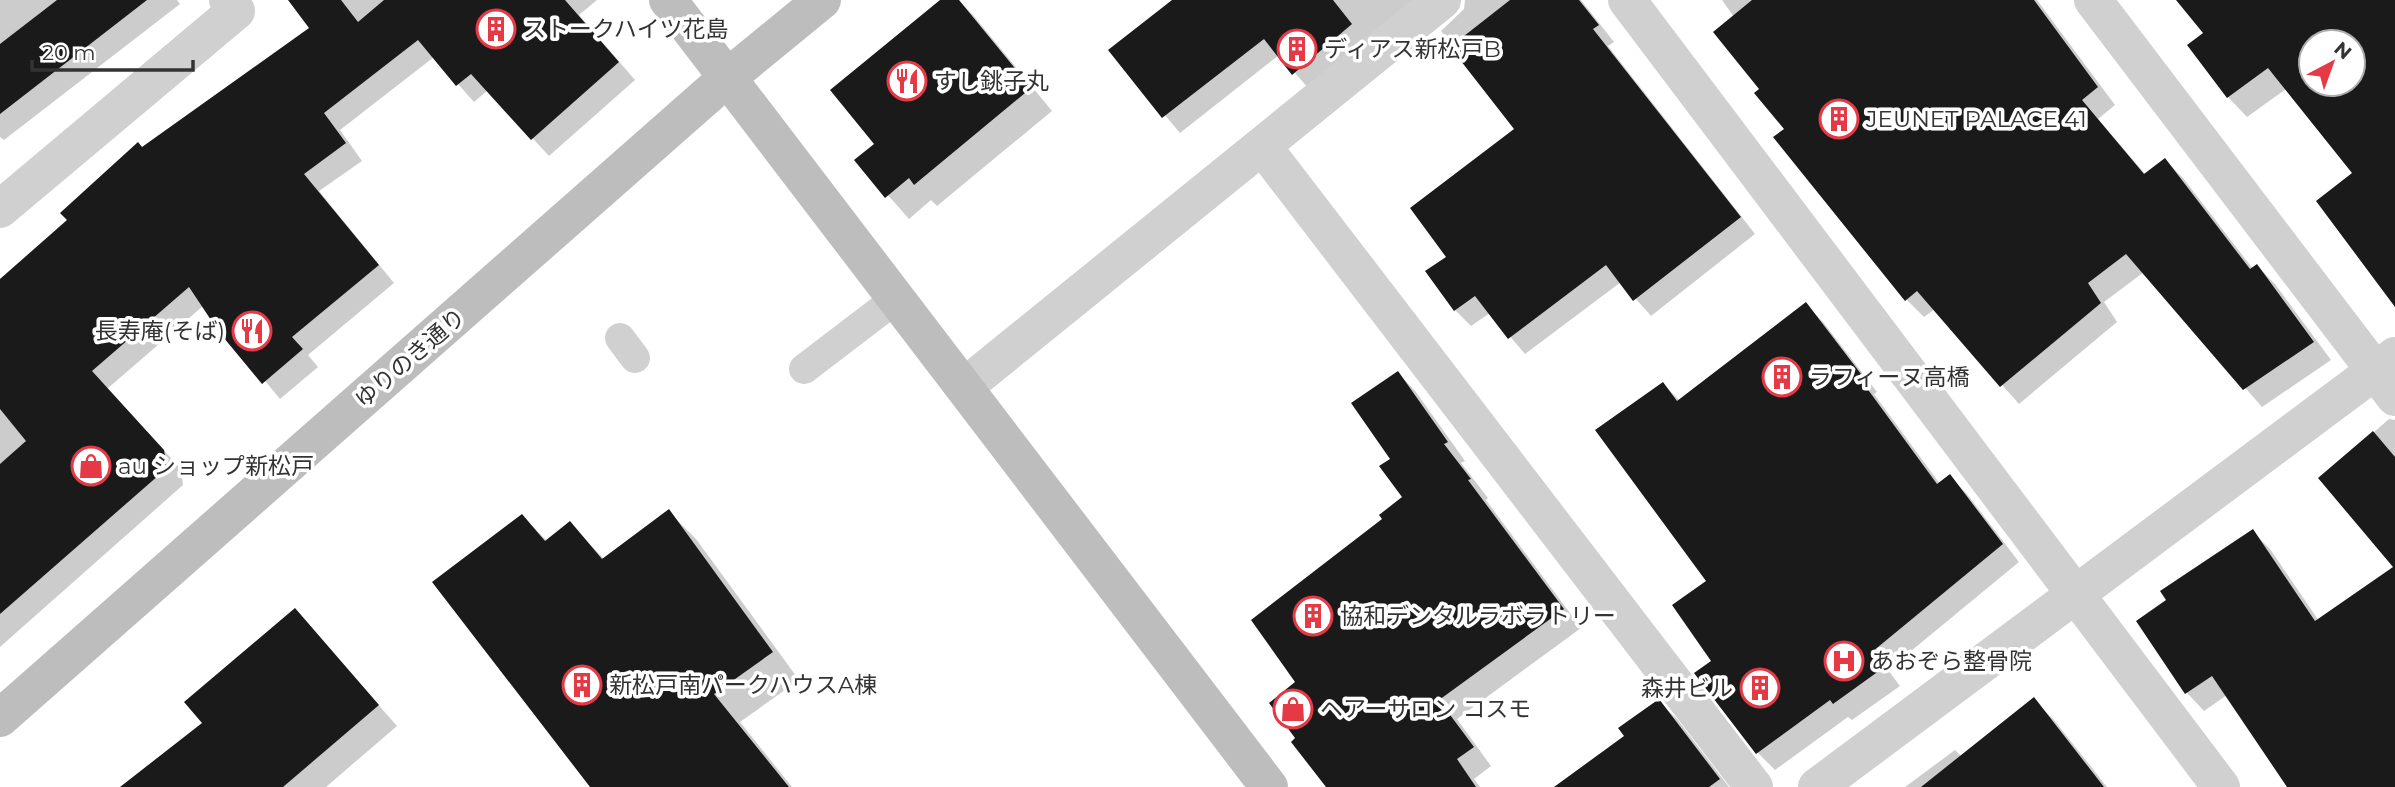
<svg xmlns="http://www.w3.org/2000/svg" width="2395" height="787" font-family="Montserrat,'Noto Sans JP',sans-serif">
	<rect width="100%" height="100%" fill="#fff"/>
	<path fill="#0003" fill-rule="evenodd" d="M0 0H177L180 4 4 140 0 137Z
		M290 0H597L579 15 635 80 549 156 488 90 474 102 434 57 340 130 362 161 319 191 394 283 308 355 318 367 280 399 203 306 107 389 181 469 183 485 0 647V281L69 220 142 149 312 28Z
		M943 0H958L973 15 1052 111 937 206 931 200 909 219 857 160 877 144Z
		M1174 0H1446L1310 90 1279 55 1180 133 1110 50Z
		M1465 0H1581L1614 42 1608 46 1755 234 1651 316 1621 282 1525 354 1490 313 1471 326 1455 310 1448 257 1517 129 1441 31 1464 9Z
		M1722 0H2037L2115 105 2098 119 2146 175 2165 160 2183 178 2253 269 2257 266 2275 284 2331 360 2262 407 2144 272 2104 302 2117 322 2019 404 1935 309 1924 317 1907 300 1762 89 1734 17Z
		M2178 0H2395L2354 174 2286 89 2247 117 2228 97 2206 33ZM2311 42H2353V84H2311Z
		M1805 304 1823 322 1877 392 1874 394 1940 484 1950 477 1967 494 2019 562 1888 670 1900 686 1852 720 1848 717 1775 770 1757 752 1713 661 1708 582 1663 384 1680 401Z
		M1398 373 1416 392 1465 461 1461 463 1488 498 1486 500 1581 628 1457 719 1491 766 1474 779 1480 787H1330L1298 738 1385 520 1404 498 1393 459Z
		M2389 419 2395 420V566L2320 479Z
		M669 512 696 539 799 680 740 722 792 787H592L522 516 548 542 570 523 604 559Z
		M2252 531 2270 549 2319 621 2395 568V787H2289L2227 695 2204 711 2187 693 2138 621 2169 601Z
		M295 610 397 726 326 787H123L204 724Z
		M2034 700 2054 720 2107 787H1905L1955 750 1962 757Z
		M1658 701 1677 719 1729 787H1558L1627 736Z"/>
	<path fill="#1a1a1a" fill-rule="evenodd" d="M57 0H147L0 114V44Z
		M288 0H341L358 22 384 0H565L619 62 531 140 471 74 456 86 418 40 324 113 346 143 304 174 379 265 292 337 303 349 262 384 219 332 189 287 92 371 164 450 167 468 0 614V464L26 441 0 409V279L67 220 60 213 138 142 142 147 309 28Z
		M940 0H959L1031 88 914 185 909 178 885 198 854 160 874 144 830 90Z
		M1172 0H1333L1352 24 1292 75 1264 39 1162 118 1108 50Z
		M1510 0H1579L1599 25 1593 29 1741 217 1633 301 1606 265 1508 339 1475 296 1454 311 1425 271 1446 257 1410 208 1514 129 1450 47Z
		M1752 0H2034L2098 87 2082 100 2144 174 2165 158 2250 269 2257 264 2314 342 2243 390 2126 254 2088 283 2101 303 2000 387 1917 291 1905 301 1773 137 1784 129 1754 93 1759 89 1713 32Z
		M2176 0H2395V307L2316 201 2352 173 2268 68 2227 98 2187 45 2203 33ZM2311 42H2353V84H2311Z
		M1806 302 1861 374 1858 376 1937 484 1950 474 2003 544 1872 652 1883 668 1833 704 1830 700 1756 754 1694 673 1711 661 1672 605 1706 581 1595 430 1663 382 1677 401Z
		M1398 371 1448 442 1444 444 1471 479 1468 480 1564 609 1439 700 1474 747 1457 759 1476 787H1326L1291 742 1295 738 1269 703 1295 682 1251 620 1382 519 1379 515 1402 497 1379 466 1390 459 1351 403Z
		M2373 431 2395 457V787H2287L2212 676 2185 694 2136 621 2166 600 2160 591 2253 529 2315 621 2393 567 2318 478Z
		M669 509 773 652 714 694 789 787H590L432 582 522 514 545 541 570 521 602 559Z
		M295 608 379 705 283 787H120L202 723 184 702Z
		M2034 697 2104 787H1921Z
		M1659 699 1720 779 1709 787H1554L1624 736 1618 728Z"/>
	<g fill="none" stroke-linecap="round" stroke-linejoin="round">
		<path stroke="#d0d0d0" stroke-width="30" d="M620 338 635 358
			M804 369 897 298"/>
		<path stroke="#d0d0d0" stroke-width="38" d="M1627 0 2221 787
			M2093 0 2395 397
			M1263 147 1754 787
			M0 209 236 11 228 0
			M964 387 1442 0
			M1817 787 2395 356"/>
		<path stroke="#bdbdbd" stroke-width="38" d="M668 0 1269 787
			M0 718 727 78 822 0"/>
	</g>
	<defs>
		<symbol id="building-ring" viewBox="-11 -11 22 22"><circle r="9.5" fill="#fff" stroke="#e63946" stroke-width="1.5"/><path d="M-4-6H4V6H1V3H-1V6H-4ZM-2.5-4.3h1.7v1.8h-1.7ZM.8-4.3h1.7v1.8H.8ZM-2.5-1h1.7V.8h-1.7ZM.8-1h1.7V.8H.8Z" fill="#e63946"/></symbol>
		<symbol id="restaurant-ring" viewBox="-11 -11 22 22"><circle r="9.5" fill="#fff" stroke="#e63946" stroke-width="1.5"/><path d="M-5-6h1v4h1v-4h1v4h1v-4h1v5L-1.5 .5V6h-2V.5L-5-1ZM5-6V6H3V1.5H1.5Q1.5-4 5-6Z" fill="#e63946"/></symbol>
		<symbol id="shop-ring" viewBox="-11 -11 22 22"><circle r="9.5" fill="#fff" stroke="#e63946" stroke-width="1.5"/><path d="M-5-2.5h2.3a2.7 3.5 0 0 1 5.4 0H5L5.5 6h-11ZM-1.5-2.5h3a1.5 2.3 0 0 0-3 0Z" fill="#e63946"/></symbol>
		<symbol id="hospital-ring" viewBox="-11 -11 22 22"><circle r="9.5" fill="#fff" stroke="#e63946" stroke-width="1.5"/><path d="M-5-5h3v3.5h4V-5h3V5h-3V1.5h-4V5h-3Z" fill="#e63946"/></symbol>
	</defs>
	<g fill-rule="evenodd">
		<use href="#building-ring" x="474" y="7" width="44" height="44"/>
		<use href="#building-ring" x="1275" y="27" width="44" height="44"/>
		<use href="#restaurant-ring" x="885" y="59" width="44" height="44"/>
		<use href="#building-ring" x="1817" y="97" width="44" height="44"/>
		<use href="#restaurant-ring" x="230" y="309" width="44" height="44"/>
		<use href="#building-ring" x="1760" y="355" width="44" height="44"/>
		<use href="#shop-ring" x="69" y="444" width="44" height="44"/>
		<use href="#building-ring" x="1291" y="594" width="44" height="44"/>
		<use href="#hospital-ring" x="1822" y="639" width="44" height="44"/>
		<use href="#building-ring" x="560" y="663" width="44" height="44"/>
		<use href="#building-ring" x="1738" y="666" width="44" height="44"/>
		<use href="#shop-ring" x="1271" y="687" width="44" height="44"/>
	</g>
	<g text-anchor="middle" dominant-baseline="central" stroke-width="7" stroke-linejoin="round" paint-order="stroke">
		<g font-size="23" fill="#333" stroke="#fff" text-anchor="start">
			<text x="523" y="29">ストークハイツ花島</text>
			<text x="1324" y="49">ディアス新松戸B</text>
			<text x="934" y="81">すし銚子丸</text>
			<text x="1866" y="119">JEUNET PALACE 41</text>
			<text x="225" y="331" text-anchor="end">長寿庵(そば)</text>
			<text x="1809" y="377">ラフィーヌ高橋</text>
			<text x="118" y="466">au ショップ新松戸</text>
			<text x="1340" y="616">協和デンタルラボラトリー</text>
			<text x="1871" y="661">あおぞら整骨院</text>
			<text x="609" y="685">新松戸南パークハウスA棟</text>
			<text x="1733" y="688" text-anchor="end">森井ビル</text>
			<text x="1320" y="709">ヘアーサロン コスモ</text>
		</g>
		<g font-size="23" fill="#333" stroke="#fff">
			<text transform="translate(410 358) rotate(-41)">ゆりのき通り</text>
		</g>
	</g>
	<g transform="translate(2332 63) rotate(41)"><circle r="33" fill="#ffffff" stroke="#adadad" stroke-width="2"/>
	<path d="M0-5L12 26L0 18L-12 26Z" fill="#e63946"/>
	<text y="-10" font-size="19" font-weight="bold" text-anchor="middle" fill="#333333">N</text>
	</g>
	<path d="M32 60v10h161v-10" fill="none" stroke="#333333" stroke-width="3.5"/>
	<text x="42" y="60" font-size="21" fill="#333333" stroke="#ffffff" stroke-width="5" paint-order="stroke">20 m</text>
</svg>
